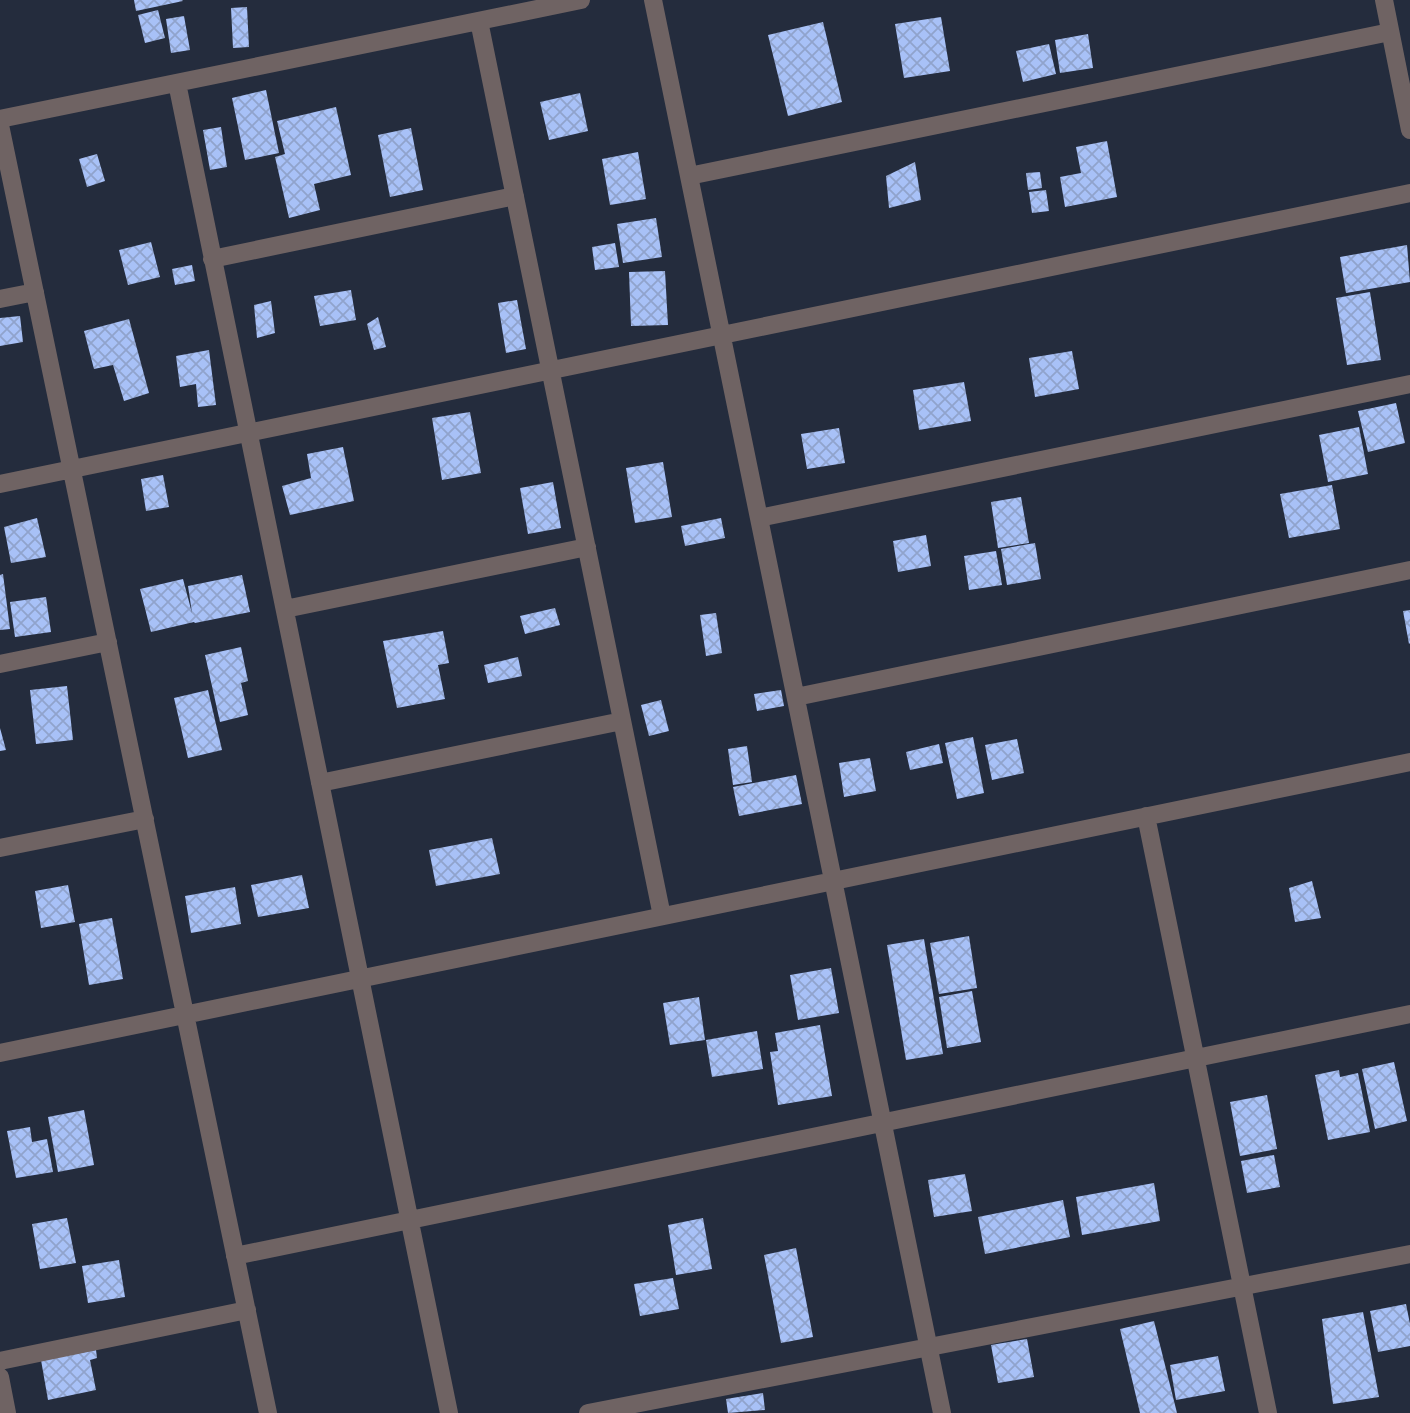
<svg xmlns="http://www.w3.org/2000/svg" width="1410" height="1413" font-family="'Noto Sans',sans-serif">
	<defs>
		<pattern id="building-cross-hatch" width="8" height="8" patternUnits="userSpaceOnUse" patternTransform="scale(1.75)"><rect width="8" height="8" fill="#a8c1f7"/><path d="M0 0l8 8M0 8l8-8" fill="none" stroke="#90a3cc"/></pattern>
	</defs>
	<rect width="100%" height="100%" fill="#242c3d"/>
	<path fill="url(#building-cross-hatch)" d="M134 0H182L183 1 136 11Z
		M247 7 249 47 233 48 231 8Z
		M158 10 165 38 145 43 138 15Z
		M184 16 190 50 171 53 166 19Z
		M941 17 950 71 904 78 895 24Z
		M823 22 842 102 788 116 768 35Z
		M1088 34 1093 68 1060 73 1055 40Z
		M1049 44 1056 74 1023 82 1016 51Z
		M266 90 279 153 245 160 232 98Z
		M580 93 588 131 549 140 540 102Z
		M336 107 351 175 314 184 320 210 289 218 275 157 285 154 277 121Z
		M221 127 227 167 210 170 203 130Z
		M411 128 423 190 390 197 378 135Z
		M1107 141 1117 197 1065 207 1060 177 1081 173 1076 147Z
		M638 152 646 199 610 205 602 159Z
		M97 154 105 181 87 187 79 159Z
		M915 162 921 200 889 208 886 176Z
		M1040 172 1042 188 1028 190 1026 173Z
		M1046 190 1049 211 1032 213 1029 192Z
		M656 218 662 257 623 263 617 224Z
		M151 242 160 277 128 285 119 250Z
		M615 243 619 267 595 270 592 247Z
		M1407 245 1410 282 1346 293 1340 257Z
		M192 265 195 281 175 285 172 269Z
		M665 271 668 325 631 326 629 272Z
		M351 290 356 320 320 326 314 296Z
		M1370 292 1381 360 1347 365 1336 298Z
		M517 300 526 349 506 353 498 303Z
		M271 301 275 333 257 338 254 305Z
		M20 316 23 342 0 346V318Z
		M378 317 386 347 374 350 367 324Z
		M129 319 149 393 124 401 113 365 94 369 84 331Z
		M209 350 216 405 198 407 196 384 180 387 176 356Z
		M1072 351 1079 389 1035 397 1029 358Z
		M964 382 971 421 919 430 913 390Z
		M1396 403 1405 443 1368 452 1358 411Z
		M470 412 481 473 442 480 432 418Z
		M1359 427 1368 474 1328 482 1319 435Z
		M839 428 845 463 807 469 801 434Z
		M343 447 354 501 290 515 282 486 311 478 307 454Z
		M663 462 672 517 635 523 626 468Z
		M163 475 169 507 146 511 141 479Z
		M553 482 561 528 528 534 520 488Z
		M1332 485 1340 529 1289 538 1280 494Z
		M1021 497 1029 543 998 548 991 502Z
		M37 518 46 557 11 563 4 527Z
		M721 518 725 538 685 546 681 526Z
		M926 535 931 566 898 572 893 541Z
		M1035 543 1041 579 1007 585 1001 549Z
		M996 551 1002 585 969 590 964 556Z
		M3 574 10 629 0 630V575Z
		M242 575 250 612 195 623 194 622 151 632 140 589 183 579 192 613 188 586Z
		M46 597 51 632 15 637 10 602Z
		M555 608 560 625 525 634 520 616Z
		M1410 610V643L1409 644 1403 611Z
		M716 613 722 653 706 656 700 615Z
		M443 631 449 663 438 665 445 699 397 708 383 641Z
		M241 647 248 681 241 683 248 715 220 722 205 655Z
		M518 657 522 676 488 683 484 665Z
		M67 686 73 740 36 744 30 690Z
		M208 690 222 750 188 758 174 698Z
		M781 690 784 706 757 711 754 694Z
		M661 700 669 731 649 736 641 705Z
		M0 728 6 750 0 751Z
		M973 737 984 793 957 799 945 743Z
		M1017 739 1024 773 992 780 985 745Z
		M939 744 943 763 910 770 906 752Z
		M747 746 752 782 733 785 728 749Z
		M870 758 876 791 844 797 839 763Z
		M796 775 802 804 739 816 733 787Z
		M492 838 500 874 436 886 429 850Z
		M302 875 309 908 258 917 251 885Z
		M1312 881 1321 918 1295 922 1289 888Z
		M68 885 75 922 41 928 35 891Z
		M235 887 241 924 191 933 185 896Z
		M112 918 123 979 89 985 79 924Z
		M969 936 977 988 939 994 930 943Z
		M924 939 943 1054 906 1060 887 945Z
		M831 968 839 1013 798 1020 790 975Z
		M972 991 981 1042 947 1048 939 997Z
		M699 997 705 1040 670 1045 663 1003Z
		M820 1025 832 1096 778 1105 770 1052 778 1051 775 1033Z
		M757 1031 763 1069 712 1077 706 1040Z
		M1394 1062 1407 1121 1375 1129 1362 1069Z
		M1339 1070 1340 1077 1358 1073 1370 1132 1328 1140 1315 1075Z
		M1267 1095 1277 1149 1240 1156 1230 1102Z
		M84 1110 94 1165 58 1172 48 1117Z
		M30 1127 32 1142 47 1139 53 1172 16 1178 7 1131Z
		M1274 1155 1280 1187 1247 1193 1241 1161Z
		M965 1174 972 1211 934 1217 928 1180Z
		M1154 1183 1160 1221 1082 1235 1076 1197Z
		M1063 1200 1070 1237 985 1254 978 1217Z
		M67 1218 76 1263 40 1269 32 1224Z
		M703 1218 712 1269 676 1275 668 1225Z
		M796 1248 813 1337 781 1343 764 1255Z
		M119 1260 125 1297 88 1303 82 1266Z
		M673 1278 679 1309 640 1316 634 1284Z
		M1406 1304 1410 1324V1346L1378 1352 1370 1311Z
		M1363 1312 1379 1397 1333 1404 1322 1319Z
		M1154 1321 1177 1413H1140L1120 1329Z
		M1027 1339 1034 1377 998 1383 991 1345Z
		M96 1350 97 1358 90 1360 96 1390 48 1400 41 1360Z
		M1218 1356 1225 1391 1176 1400 1170 1365Z
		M763 1393 765 1410 728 1413 726 1399Z"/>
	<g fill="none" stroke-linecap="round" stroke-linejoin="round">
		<path stroke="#6f6363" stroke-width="18" d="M653 0 942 1413
			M1384 0 1410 130
			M479 21 662 916
			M177 83 449 1413
			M0 119 581 0
			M0 125 268 1413
			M689 176 1390 32
			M212 259 515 196
			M0 299 35 292
			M0 484 1410 193
			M759 518 1410 384
			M285 609 587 547
			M0 664 108 642
			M796 697 1410 570
			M320 783 622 721
			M1146 816 1268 1413
			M0 848 145 819
			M0 1053 1410 762
			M235 1256 1410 1014
			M0 1361 247 1310
			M0 1377 7 1413
			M588 1413 1410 1254"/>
	</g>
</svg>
